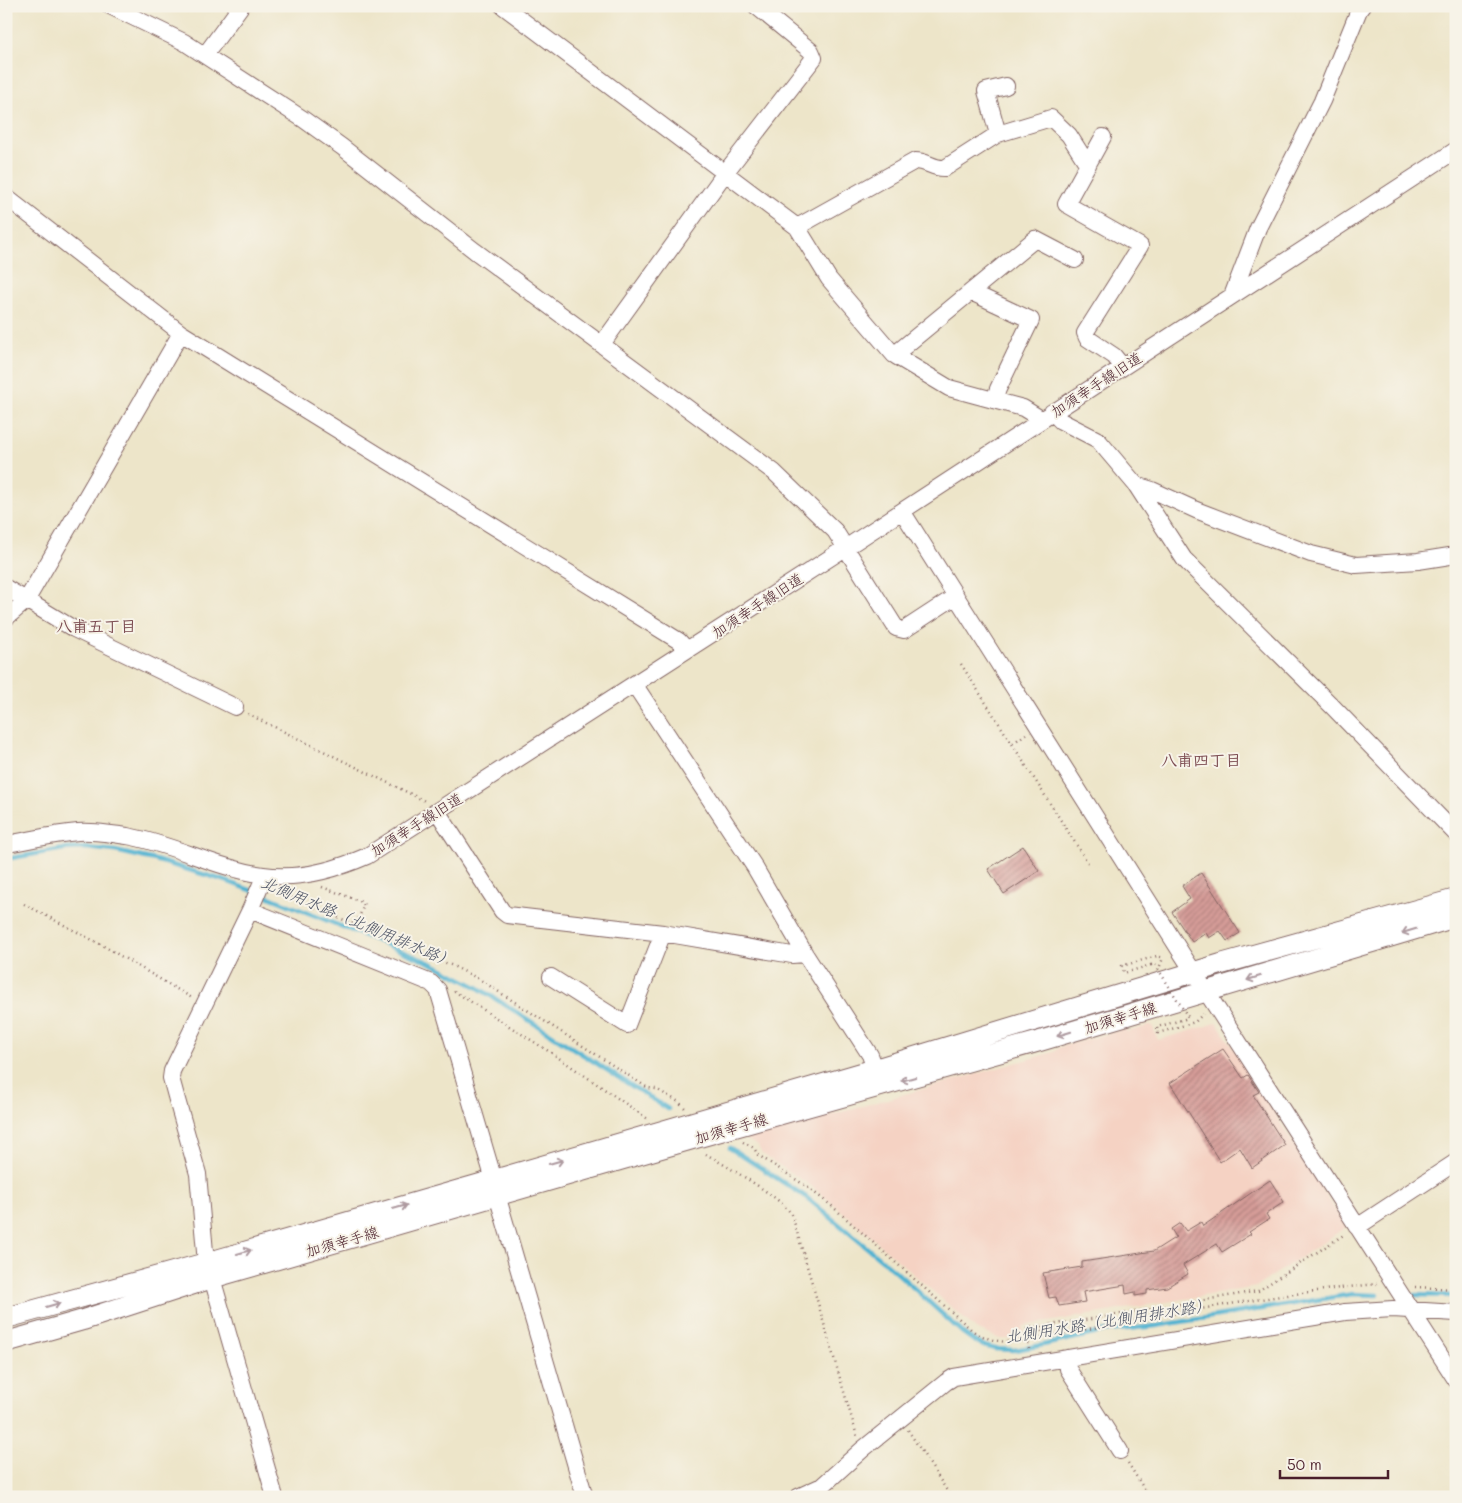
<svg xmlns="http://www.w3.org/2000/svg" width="1462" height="1503" font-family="Mali,'Klee One',sans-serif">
	<defs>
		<pattern id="building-hatch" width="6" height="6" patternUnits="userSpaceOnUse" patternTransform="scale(1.25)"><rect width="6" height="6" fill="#d59c98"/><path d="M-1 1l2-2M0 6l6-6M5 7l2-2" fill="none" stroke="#af7f7c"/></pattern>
	</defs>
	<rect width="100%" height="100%" fill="#f7f3e8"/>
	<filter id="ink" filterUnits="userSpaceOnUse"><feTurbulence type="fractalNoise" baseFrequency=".02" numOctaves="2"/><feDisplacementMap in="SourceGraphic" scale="10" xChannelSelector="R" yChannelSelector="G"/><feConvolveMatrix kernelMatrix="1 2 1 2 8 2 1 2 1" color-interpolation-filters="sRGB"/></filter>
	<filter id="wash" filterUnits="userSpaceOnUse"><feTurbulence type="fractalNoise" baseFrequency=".0096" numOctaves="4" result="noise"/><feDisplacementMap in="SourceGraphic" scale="20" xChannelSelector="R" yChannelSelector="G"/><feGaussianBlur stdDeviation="1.12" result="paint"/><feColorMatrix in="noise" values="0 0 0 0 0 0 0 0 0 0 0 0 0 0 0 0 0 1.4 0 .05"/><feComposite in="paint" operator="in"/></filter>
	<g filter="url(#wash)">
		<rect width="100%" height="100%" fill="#ede5c9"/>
		<path fill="#f5d2c3" d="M1217 1022 1346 1227 1256 1287 1023 1326 1024 1337 1013 1339H1000L976 1329 837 1207 810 1185 762 1154 758 1146 746 1139 1054 1052 1060 1047 1125 1029 1127 1032 1152 1025 1158 1040 1213 1024Z"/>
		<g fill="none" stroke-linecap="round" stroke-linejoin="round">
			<path stroke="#52b3d1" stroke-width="4.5" d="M6 859 64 849 86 848 115 851 155 860 223 880 267 896 433 964 477 987 668 1109
				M730 1148 806 1197 894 1270 963 1333 974 1341 984 1346 995 1349 1014 1350 1043 1345 1107 1331 1156 1326 1353 1294 1377 1295
				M1415 1295 1456 1296"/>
		</g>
		<g id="blocks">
			<path fill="url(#building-hatch)" d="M1023 846 1039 871 1004 894 988 869Z
				M1201 873 1240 933 1227 941 1220 931 1209 938 1206 933 1192 942 1172 912 1190 899 1182 886Z
				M1223 1049 1243 1078 1248 1075 1259 1092 1253 1095 1285 1145 1252 1168 1240 1148 1220 1162 1170 1083Z
				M1270 1180 1284 1202 1266 1214 1269 1219 1249 1232 1251 1234 1222 1252 1217 1244 1183 1265 1188 1274 1167 1287 1147 1290V1294L1135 1296V1292L1126 1294 1125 1285 1083 1292 1085 1302 1059 1306 1056 1297 1049 1298 1043 1273 1082 1267V1262L1154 1251 1176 1237 1171 1229 1180 1223 1186 1231 1201 1222 1203 1226Z"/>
		</g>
	</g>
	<g filter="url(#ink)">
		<use href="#blocks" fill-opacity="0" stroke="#836462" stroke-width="1"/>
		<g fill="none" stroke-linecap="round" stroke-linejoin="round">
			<defs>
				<path id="minor" d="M110 6 184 42 303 119 342 147 475 251 774 472 835 531 896 628 904 630 956 596
					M503 6 797 227 829 279 894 355 949 388 1023 408 1041 419
					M205 55 241 6
					M998 134 986 91 1006 86
					M1103 137 1066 204 1140 246 1085 333 1087 338 1114 356 1123 367
					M6 197 181 333 679 641 687 650
					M797 227 915 161C928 161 933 169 945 168L998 134 1051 118 1069 135 1088 165
					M971 292 1031 320 998 389 994 400
					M1232 296 1258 228 1322 101 1359 10 1362 6
					M602 344 725 173 814 58 811 51 756 6
					M894 355 1035 239 1075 260
					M1052 412 1061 421 1098 440 1136 485 1184 559 1332 706 1456 834
					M1136 485 1152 490 1196 510 1311 554 1356 565 1418 561 1456 555
					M902 511 1182 954 1456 1380
					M6 588 74 629 235 707
					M6 618 26 601 181 333
					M634 684 754 866 805 954 870 1055 875 1069
					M437 811 502 911 507 915 663 933 792 955 805 954
					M6 844C30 840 54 834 78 832 91 831 113 834 127 836 173 844 216 868 263 875 298 880 335 870 367 856L853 543 1456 150
					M250 910 431 983 438 990 494 1180
					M551 977 627 1025 663 933
					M497 1195 585 1497
					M1357 1227 1456 1162
					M206 1263 198 1174 177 1100 171 1078 172 1071 250 910 261 884 263 875
					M212 1278 275 1497
					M1067 1358 1068 1369 1120 1451
					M798 1497 822 1486 863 1449 946 1382 954 1377 1345 1312 1393 1309 1456 1313"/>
				<path id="major" d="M6 1318 206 1263 494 1180 875 1069 1221 964 1456 899
					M6 1342 83 1320 212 1278 696 1138 1040 1041 1456 917"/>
			</defs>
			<use href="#minor" stroke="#836462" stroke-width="18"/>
			<use href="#major" stroke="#836462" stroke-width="22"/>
			<path stroke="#836462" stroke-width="2.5" stroke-dasharray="1 4" stroke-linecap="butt" d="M961 664 1090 866
				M248 714 425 801
				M1013 743 1026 734
				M322 887 362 902 364 905 356 925 453 966 479 979 648 1088 656 1089 679 1102 685 1108
				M278 892 356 925
				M24 904 102 945 192 998
				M1151 965 1124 973 1122 966 1157 956 1164 958
				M1160 966 1163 958
				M454 991 553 1054 648 1119
				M1185 1019 1157 1027 1158 1033 1195 1022 1203 1014
				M743 1142 754 1148 758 1155 806 1186 833 1207 973 1331C993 1343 1006 1343 1028 1340
				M706 1154C727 1167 780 1196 792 1215L857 1436
				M1415 1287 1456 1289
				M1040 1326 1042 1337C1153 1318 1265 1295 1377 1284
				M1029 1349 1027 1328 1092 1319 1258 1291 1345 1234
				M908 1430 951 1497
				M1128 1463 1149 1497"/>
			<use href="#minor" stroke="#fff" stroke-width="16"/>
			<use href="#major" stroke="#fff" stroke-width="20"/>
			<path stroke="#836462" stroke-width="2.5" stroke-dasharray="1 4" stroke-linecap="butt" d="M1151 965 1155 964 1188 1017 1185 1019"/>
		</g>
		<defs><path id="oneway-shaft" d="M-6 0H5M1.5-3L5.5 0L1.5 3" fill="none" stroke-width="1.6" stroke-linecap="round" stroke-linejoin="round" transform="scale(1.25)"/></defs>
		<g stroke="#ae9aa0">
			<use href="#oneway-shaft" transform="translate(1409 931) rotate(163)"/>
			<use href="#oneway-shaft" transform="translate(1254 978) rotate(163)"/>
			<use href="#oneway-shaft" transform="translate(1064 1034) rotate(163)"/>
			<use href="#oneway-shaft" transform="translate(908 1079) rotate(164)"/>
			<use href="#oneway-shaft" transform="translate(556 1162) rotate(-16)"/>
			<use href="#oneway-shaft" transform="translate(400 1207) rotate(-16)"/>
			<use href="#oneway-shaft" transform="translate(244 1252) rotate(-16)"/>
			<use href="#oneway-shaft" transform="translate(53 1305) rotate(-16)"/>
		</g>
	</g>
	<g text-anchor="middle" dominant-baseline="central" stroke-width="4" stroke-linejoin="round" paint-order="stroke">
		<g font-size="15" fill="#4a1f2b" stroke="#f7f3e8">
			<text transform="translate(1096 384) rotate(-33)">加須幸手線旧道</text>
			<text transform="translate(757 605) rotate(-33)">加須幸手線旧道</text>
			<text transform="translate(416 824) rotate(-32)">加須幸手線旧道</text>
			<text transform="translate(1120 1017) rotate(-17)">加須幸手線</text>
			<text transform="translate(731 1128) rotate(-16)">加須幸手線</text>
			<text transform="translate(342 1241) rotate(-16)">加須幸手線</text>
		</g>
		<g font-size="16" font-weight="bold" fill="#7b4b51" stroke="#f7f3e8">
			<text x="96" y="625">八甫五丁目</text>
			<text x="1201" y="759">八甫四丁目</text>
		</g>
		<g font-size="16" font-style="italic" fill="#4d5365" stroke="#f7f3e8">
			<text transform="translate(358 921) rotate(23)">北側用水路（北側用排水路）</text>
			<text transform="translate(1108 1320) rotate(-9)">北側用水路（北側用排水路）</text>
		</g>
	</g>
	<rect width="1462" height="1503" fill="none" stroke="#f7f3e8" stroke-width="25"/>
	<path d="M1280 1470v8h108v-8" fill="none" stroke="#4a1f2b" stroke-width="2.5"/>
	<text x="1287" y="1470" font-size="15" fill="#4a1f2b" stroke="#f7f3e8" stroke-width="4" paint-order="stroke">50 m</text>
</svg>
